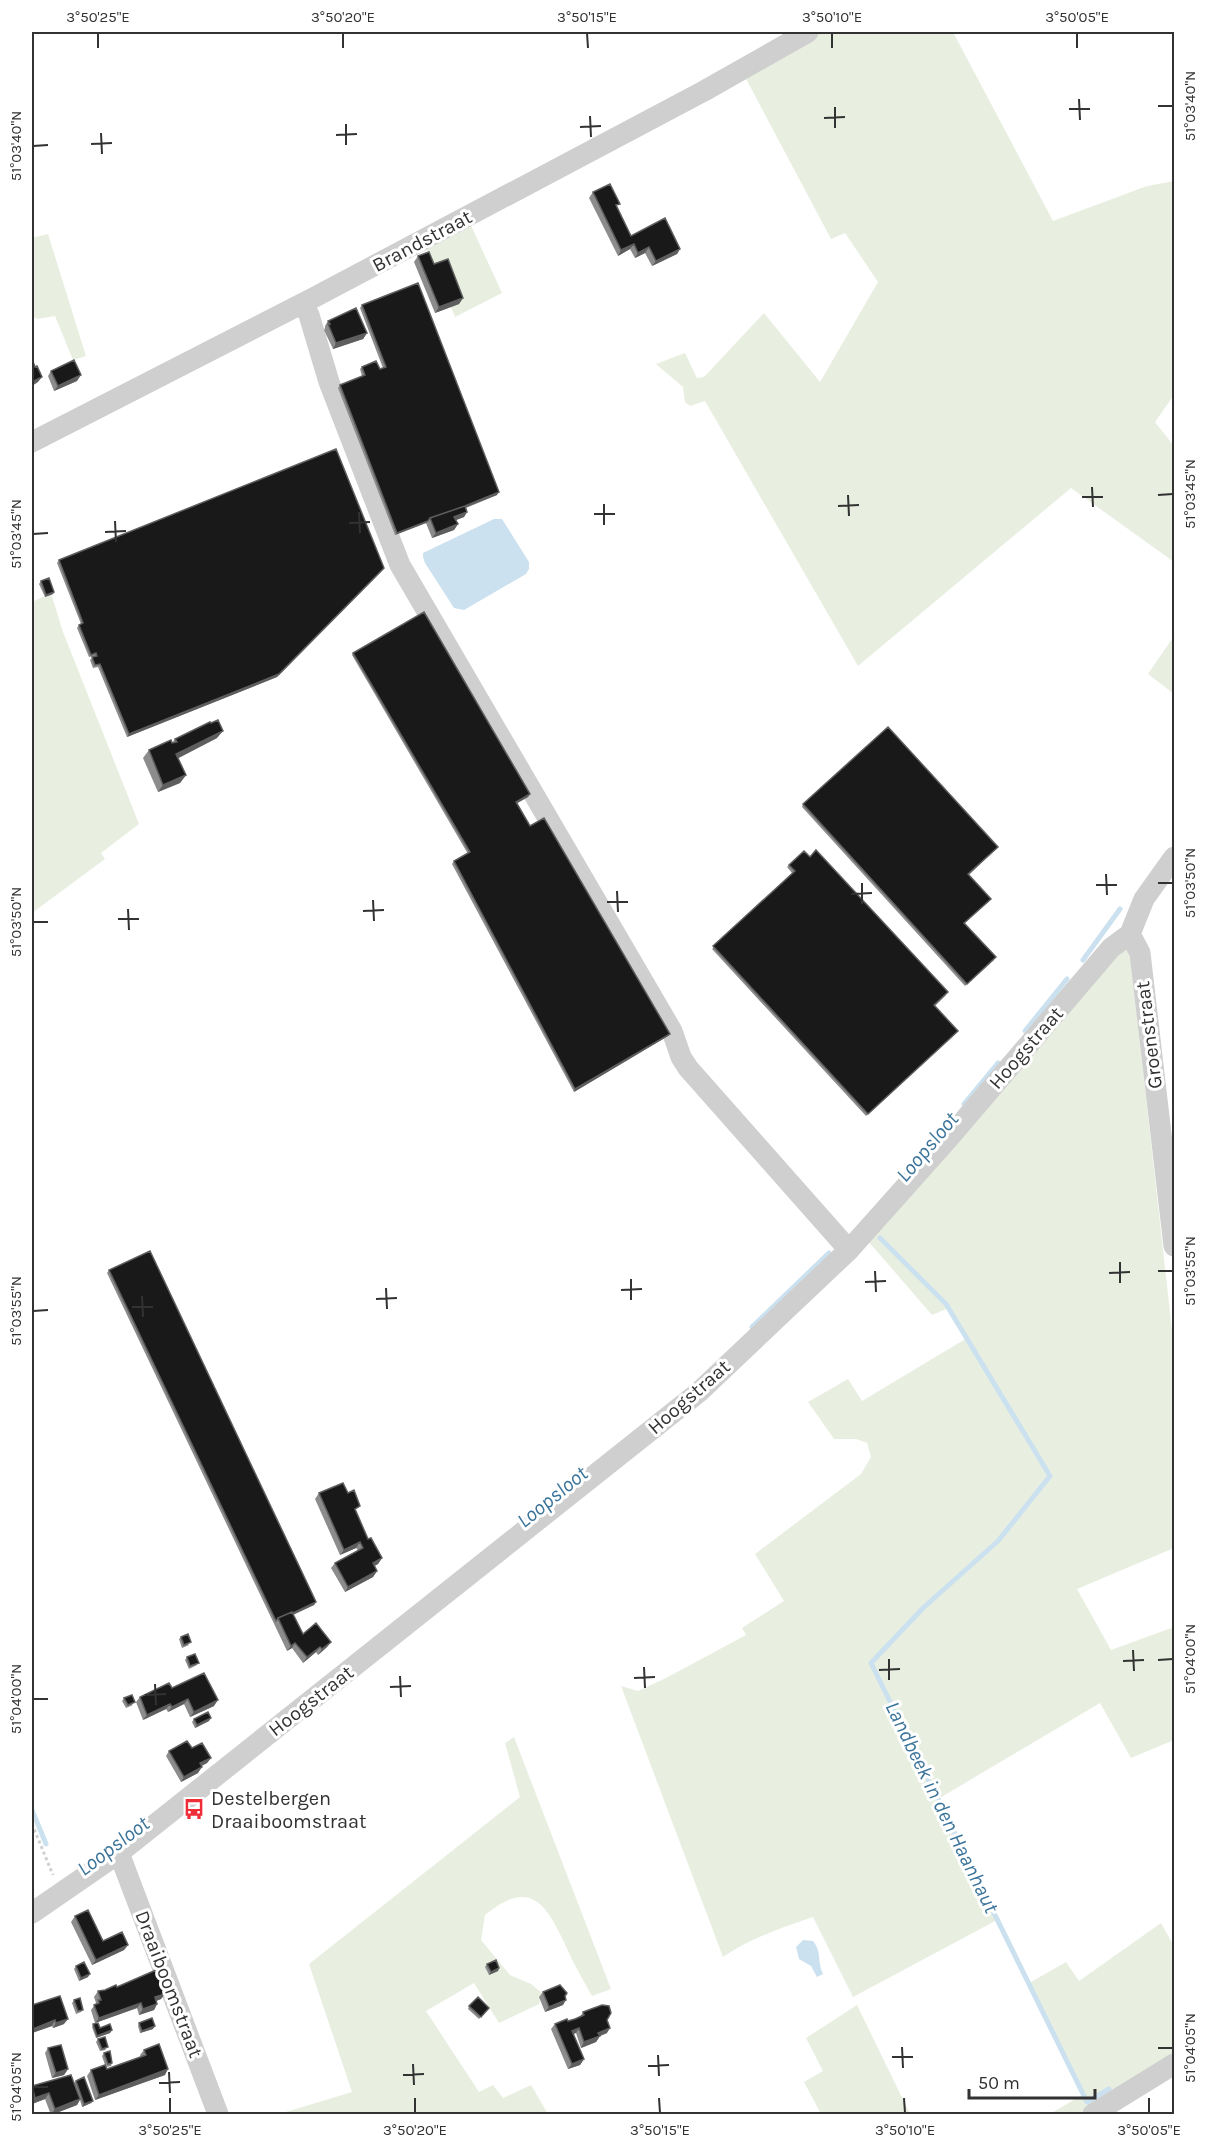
<svg xmlns="http://www.w3.org/2000/svg" width="1206" height="2146" font-family="Karla,sans-serif">
	<rect width="100%" height="100%" fill="#fff"/>
	<path fill="#e8efe0" d="M819 32H953L1053 221 1147 186 1174 181V395L1155 422 1174 446V562L1071 488 858 666 705 401 690 406 685 402 683 387 656 364 685 353 697 378 704 377 764 313 820 382 878 282 845 233 831 239 744 75Z
		M469 221 502 293 455 317 424 244Z
		M48 234 86 356 73 360 55 316 37 319 32 316V238Z
		M51 593 63 632 139 824 101 853 105 859 32 913V602Z
		M1174 636V694L1148 674Z
		M1121 946 1127 948 1130 954 1174 1348V1548L1077 1589 1111 1650 1174 1627V1740L1131 1758 1100 1703 938 1799 999 1919 853 1997 813 1917C781 1928 751 1938 723 1957L621 1686 638 1691 666 1678 746 1635 742 1628 784 1601 755 1554 861 1474 871 1457 867 1443 856 1439H834L808 1402 848 1379 862 1401 967 1338 949 1308 932 1315 868 1241Z
		M514 1737 611 1989 592 1996C582 1978 572 1961 564 1942 544 1900 528 1880 485 1915L481 1940 510 1975 531 1984 542 1993 539 2004 499 2023 474 1983 426 2011 479 2092 493 2085 503 2098 531 2085 548 2114H279L352 2092 309 1964 520 1797 505 1743Z
		M1161 1923 1174 1946V2054L1080 2114H1050L1082 2095 1029 1983 1066 1962 1079 1981Z
		M857 2005 910 2114H821L804 2082 823 2071 806 2038Z"/>
	<path fill="#cbe1ef" d="M494 519H502L529 562V569L526 574 464 610 454 608 425 563 423 557V553Z
		M803 1940 813 1941C822 1952 817 1961 823 1974L817 1977 811 1966 799 1959 796 1947Z"/>
	<g fill="none" stroke-linecap="round" stroke-linejoin="round">
		<path stroke="#cbe1ef" stroke-width="5" d="M1083 960 1120 909
			M1025 1031 1067 979
			M964 1104 998 1063
			M880 1238 946 1304 1050 1476 998 1541 923 1608 871 1663 1087 2102 1109 2089
			M752 1327 829 1253
			M32 1810 46 1844"/>
		<path stroke="#cfcfcf" stroke-width="3" stroke-dasharray="3 3" stroke-linecap="butt" d="M32 1824 53 1875"/>
		<path stroke="#cfcfcf" stroke-width="21" d="M303 304 309 315 329 382 400 565 672 1031 681 1057 688 1068 849 1250
			M32 442 313 298 704 91 808 32
			M1130 934 1140 953 1174 1246
			M119 1853 218 2114
			M32 1913 119 1853 699 1392 849 1250 948 1139 1111 948 1130 934 1144 899 1174 857
			M1093 2114 1174 2064"/>
	</g>
	<path fill="#8c8c8c" d="M593 192 617 208 631 236 680 249 677 254 652 266 645 253 635 258 630 249 618 256 589 198Z
		M418 256 434 264 463 298 459 304 435 313 414 262Z
		M362 305 497 495 466 508 467 512 464 517 456 520 458 524 454 530 432 538 426 523 395 535 338 388 340 385 362 376 360 369 362 367 380 369 383 368 360 308Z
		M328 321 367 333 363 339 333 349 324 330 325 328V326Z
		M51 371 77 381 54 391 48 376Z
		M59 560 384 568 277 677 127 737 98 667 93 668 90 660 94 656 89 657 77 628 79 625 81 624 57 563Z
		M41 581 54 592 53 594 45 597 39 584Z
		M353 653 530 794 528 797 517 803 530 826 668 1036 574 1092 452 864 454 861 468 854 352 655Z
		M217 738 178 758 186 775 180 783 158 792 143 758 149 750 172 743 175 739Z
		M803 804 998 847 969 875 989 901 965 923 994 960 965 986 802 807Z
		M789 865 946 995 935 1006 956 1033 866 1116 712 949 792 873 787 867Z
		M109 1270 316 1602 314 1605 293 1615 303 1634 331 1642 327 1647 318 1655 316 1652 303 1663 292 1648 287 1651 107 1273Z
		M319 1493 356 1512 368 1539 382 1558 378 1564 374 1566 377 1571 373 1577 345 1592 331 1568 335 1563 358 1550 356 1548 340 1555 315 1499Z
		M181 1637 189 1645 182 1648 179 1639Z
		M187 1657 197 1665 189 1669 185 1660Z
		M172 1688 214 1706 190 1717 184 1704 168 1712 166 1709 143 1720 136 1702 140 1697Z
		M124 1698 133 1705 126 1708 122 1701Z
		M194 1719 209 1721 195 1728 192 1722Z
		M192 1748 211 1758 207 1763 201 1766 198 1773 181 1782 166 1756 169 1751Z
		M75 1916 103 1941 128 1945 124 1950 92 1965 71 1922Z
		M487 1964 499 1968 498 1971 489 1975 485 1967Z
		M76 1966 88 1977 79 1981 74 1969Z
		M117 1987 165 1994 161 1999 156 2001 157 2004 154 2010 139 2015 137 2008 95 2023 91 2010 96 2003 94 1997 98 1991 105 1990Z
		M543 1992 565 1996 563 2005 545 2012 539 1997Z
		M74 2000 83 2010 81 2012 76 2014 72 2003Z
		M32 2005 64 2024 53 2028 52 2026 32 2033Z
		M469 2006 487 2010 479 2019 468 2009Z
		M583 2012 607 2020V2033L600 2036 596 2042 581 2048 576 2033 573 2034 584 2059 580 2065 568 2069 551 2029 555 2024 568 2021 580 2017Z
		M139 2023 153 2029 140 2033 138 2026Z
		M93 2024 100 2028 112 2030 110 2033 96 2038 92 2027Z
		M98 2039 106 2050 100 2051 96 2042Z
		M48 2048 68 2069 64 2075 52 2078 45 2053Z
		M144 2050 165 2075 95 2100 87 2076 91 2070 105 2065 102 2056 104 2053 112 2063 111 2066 106 2067 107 2069 141 2057 140 2055Z
		M76 2081 93 2101 91 2103 82 2107 80 2100 77 2105 51 2115 45 2099 32 2104V2086L74 2083Z"/>
	<path fill="#5e5e5e" d="M634 244 630 249 618 256 621 250Z
		M649 247 645 253 635 258 638 253Z
		M680 249 677 254 652 266 656 261Z
		M463 298 459 304 435 313 439 307Z
		M367 333 363 339 333 349 336 343Z
		M81 375 77 381 54 391 58 386Z
		M42 377 38 382 32 386V382Z
		M499 492 497 495 431 521V519Z
		M467 512 464 517 451 522 454 517Z
		M428 521 426 523 395 535 397 533Z
		M458 524 454 530 432 538 436 533Z
		M384 568 277 677 127 737 129 734Z
		M54 592 53 594 45 597 46 595Z
		M223 731 217 738 171 762 176 754Z
		M186 775 180 783 158 792 163 785Z
		M530 794 528 797 514 805 516 802Z
		M670 1034 668 1036 574 1092 575 1089Z
		M360 1542 356 1548 340 1555 344 1550Z
		M382 1558 378 1564 369 1569 373 1563Z
		M377 1571 373 1577 345 1592 348 1587Z
		M316 1602 314 1605 279 1621 278 1620Z
		M331 1642 327 1647 318 1655 322 1649Z
		M295 1643 292 1648 287 1651 291 1646Z
		M320 1647 316 1652 303 1663 307 1657Z
		M188 1699 184 1704 168 1712 172 1707Z
		M218 1700 214 1706 190 1717 194 1712Z
		M170 1704 166 1709 143 1720 147 1715Z
		M211 1718 209 1721 195 1728 197 1725Z
		M211 1758 207 1763 196 1769 200 1763Z
		M202 1767 198 1773 181 1782 184 1777Z
		M128 1945 124 1950 92 1965 96 1960Z
		M499 1968 498 1971 489 1975 491 1972Z
		M90 1974 88 1977 79 1981 81 1978Z
		M165 1994 161 1999 151 2003 155 1997Z
		M566 2000 563 2005 545 2012 549 2007Z
		M141 2003 137 2008 95 2023 99 2018Z
		M157 2004 154 2010 139 2015 143 2009Z
		M68 2019 64 2024 53 2028 56 2023Z
		M55 2020 52 2026 32 2033 33 2029Z
		M155 2026 153 2029 140 2033 142 2031Z
		M579 2028 576 2033 568 2036 572 2031Z
		M610 2028 607 2033 595 2038 598 2033Z
		M112 2030 110 2033 96 2038 97 2036Z
		M600 2036 596 2042 581 2048 584 2042Z
		M584 2059 580 2065 568 2069 572 2064Z
		M68 2069 64 2075 52 2078 56 2073Z
		M168 2069 165 2075 95 2100 99 2095Z
		M49 2093 45 2099 32 2104 35 2098Z
		M80 2099 77 2105 51 2115 55 2109Z
		M93 2101 91 2103 82 2107 84 2104Z"/>
	<path fill="#191919" stroke="#5e5e5e" stroke-width="1.5" d="M610 184 620 204 616 205 631 236 665 218 680 249 656 261 649 247 638 253 634 244 621 250 593 192Z
		M429 252 434 264 448 259 463 298 439 307 418 256Z
		M418 283 499 492 465 506 430 518 428 521 397 533 340 385 365 375 362 367 376 361 380 369 386 367 362 305Z
		M356 308 367 333 336 343 328 324H330L328 321Z
		M32 359 35 367 37 366 42 377 32 382Z
		M74 360 81 375 58 386 51 371Z
		M336 449 384 568 279 674 129 734 100 664 95 665 92 657 97 656 96 653 91 655 79 625 83 623 59 560Z
		M465 506 467 512 454 517 458 524 436 533 430 518Z
		M49 578 54 592 46 595 41 581Z
		M424 612 530 794 516 802 530 826 544 818 670 1034 575 1089 454 861 470 852 353 653Z
		M218 720 223 731 176 754 186 775 163 785 149 750 171 740 172 743 177 742 175 739 210 722 211 723Z
		M888 727 998 847 968 874 991 899 964 923 996 957 967 984 803 804Z
		M816 850 948 992 934 1005 958 1031 868 1114 713 946 795 871 789 865 804 851 810 857Z
		M150 1251 316 1602 293 1613 292 1612 278 1618 276 1621 109 1270Z
		M343 1483 348 1493 354 1490 360 1506 355 1509 368 1539 371 1538 382 1558 373 1563 377 1571 348 1587 335 1563 363 1548 360 1542 344 1550 319 1493Z
		M292 1612 303 1634 316 1623 331 1642 322 1649 320 1647 307 1657 295 1643 291 1646 278 1618Z
		M188 1634 191 1642 184 1645 181 1637Z
		M195 1654 199 1663 190 1666 187 1657Z
		M204 1673 218 1700 194 1712 188 1699 172 1707 170 1704 147 1715 140 1697 169 1683 172 1688Z
		M132 1695 135 1702 128 1705 124 1698Z
		M208 1712 211 1718 197 1725 194 1719Z
		M187 1741 192 1748 202 1743 211 1758 200 1763 202 1767 184 1777 169 1751Z
		M88 1910 103 1941 122 1932 128 1945 96 1960 75 1916Z
		M496 1960 499 1968 491 1972 487 1964Z
		M84 1962 90 1974 81 1978 76 1966Z
		M156 1970 165 1994 155 1997 157 2004 143 2009 141 2003 99 2018 94 2005 99 2003 98 2000H101L98 1991 105 1990 116 1985 117 1987Z
		M560 1985 567 1993 565 1996 566 2000 549 2007 543 1992Z
		M60 1996 68 2019 56 2023 55 2020 33 2029 32 2025V2005Z
		M478 1997 489 2008 481 2017 469 2006Z
		M80 1998 83 2010 78 2011 74 2000Z
		M602 2005 609 2006 611 2013 607 2020 610 2028 598 2033 600 2036 584 2042 579 2028 572 2031 584 2059 572 2064 555 2024 567 2019 568 2021 575 2019 584 2015 583 2012Z
		M152 2018 155 2026 142 2031 139 2023Z
		M98 2023 100 2028 110 2024 112 2030 97 2036 93 2024Z
		M105 2037 108 2047 102 2049 98 2039Z
		M159 2044 168 2069 99 2095 91 2070 105 2065 107 2069 146 2055 144 2050Z
		M61 2045 68 2069 56 2073 48 2048Z
		M110 2051 112 2063 108 2064 104 2053Z
		M71 2075 80 2099 55 2109 49 2093 35 2098 32 2086Z
		M84 2077 93 2101 84 2104 76 2081Z"/>
	<path fill="none" stroke="#323232" stroke-width="2" d="M98 33V48M343 33V48M587 33 588 48M832 33V48M1077 33V48M1079 99 1080 120M1158 106H1173M835 107V128M1069 109H1090M590 116 591 137M824 118 845 117M346 124V145M580 127 601 126M101 133 102 154M336 135 357 134M91 144 112 143M33 146 48 145M1092 487 1093 507M848 495 849 516M1158 495 1173 494M1082 497H1103M604 504V525M838 506 859 505M359 512 360 533M594 514H615M115 521 116 542M349 523 370 522M105 532 126 531M33 534 48 533M1106 874 1107 895M862 883V904M1158 883H1173M1096 885H1117M617 891 618 912M851 894 872 893M373 900 374 921M607 902H628M128 909 129 930M363 911 384 910M118 919H139M33 922H48M1120 1262V1283M875 1271 876 1292M1158 1271H1173M1109 1273 1130 1272M631 1279V1300M865 1282 886 1281M386 1288 387 1309M621 1290 642 1289M142 1296 143 1317M376 1299 397 1298M132 1307H153M33 1311 48 1310M1133 1650 1134 1671M889 1659V1680M1158 1660 1173 1659M1123 1661 1144 1660M644 1667 645 1688M879 1670 900 1669M400 1676 401 1697M634 1678 655 1677M155 1684 156 1705M390 1687 411 1686M145 1695 166 1694M33 1699H48M902 2047 903 2068M1158 2048H1173M658 2055 659 2076M892 2057H913M413 2064 414 2085M648 2066 669 2065M169 2072 170 2093M403 2075 424 2074M159 2083 180 2082M33 2087H48M170 2098V2113M415 2098V2113M659 2098 660 2113M904 2098 905 2113M1149 2098V2113"/>
	<defs>
		<symbol id="bus-bare" viewBox="-9 -9 18 18"><path d="M-5-6H5V4H4V6H2V4H-2V6H-4V4H-5ZM-3.5-4V0h7V-4ZM-3.5 1.2v1.5H-2V1.2ZM2 1.2v1.5H3.5V1.2Z" fill="#ef2d39" stroke="#fff" stroke-width="2.5" paint-order="stroke"/></symbol>
	</defs>
	<g fill-rule="evenodd">
		<use href="#bus-bare" x="179" y="1794" width="30" height="30"/>
	</g>
	<g text-anchor="middle" dominant-baseline="central" stroke-width="6" stroke-linejoin="round" paint-order="stroke">
		<g font-size="20" fill="#323232" stroke="#fff">
			<text transform="translate(422 241) rotate(-28)">Brandstraat</text>
			<text transform="translate(1149 1035) rotate(-97)">Groenstraat</text>
			<text transform="translate(1026 1048) rotate(-49)">Hoogstraat</text>
			<text transform="translate(689 1397) rotate(-41)">Hoogstraat</text>
			<text transform="translate(311 1701) rotate(-38)">Hoogstraat</text>
			<text transform="translate(169 1984) rotate(69)">Draaiboomstraat</text>
		</g>
		<g font-size="20" fill="#323232" stroke="#fff" text-anchor="start">
			<text x="211" y="1798">Destelbergen<tspan x="211" dy="23">Draaiboomstraat</tspan></text>
		</g>
		<g font-size="21" font-style="italic" fill="#3a739a" stroke="#fff">
			<text transform="translate(927 1147) rotate(-50)">Loopsloot</text>
			<text transform="translate(552 1497) rotate(-39)">Loopsloot</text>
			<text transform="translate(942 1807) rotate(64)">Landbeek in den Haanhaut</text>
			<text transform="translate(113 1846) rotate(-37)">Loopsloot</text>
		</g>
	</g>
	<rect width="1206" height="2146" fill="none" stroke="#ffffff" stroke-width="66"/>
	<path d="M969 2089v9h126v-9" fill="none" stroke="#323232" stroke-width="3"/>
	<text x="978" y="2089" font-size="18" fill="#323232" stroke="#ffffff" stroke-width="4.5" paint-order="stroke">50 m</text>
	<rect x="33" y="33" width="1140" height="2080" fill="none" stroke="#323232" stroke-width="2"/>
	<g font-size="15" text-anchor="middle" fill="#323232">
		<text x="98" y="22">3°50'25"E</text>
		<text x="343" y="22">3°50'20"E</text>
		<text x="587" y="22">3°50'15"E</text>
		<text x="832" y="22">3°50'10"E</text>
		<text x="1077" y="22">3°50'05"E</text>
		<text transform="translate(1190 106) rotate(-90)" y="5">51°03'40"N</text>
		<text transform="translate(16 146) rotate(-90)" y="5">51°03'40"N</text>
		<text transform="translate(1190 494) rotate(-90)" y="5">51°03'45"N</text>
		<text transform="translate(16 534) rotate(-90)" y="5">51°03'45"N</text>
		<text transform="translate(1190 883) rotate(-90)" y="5">51°03'50"N</text>
		<text transform="translate(16 922) rotate(-90)" y="5">51°03'50"N</text>
		<text transform="translate(1190 1271) rotate(-90)" y="5">51°03'55"N</text>
		<text transform="translate(16 1311) rotate(-90)" y="5">51°03'55"N</text>
		<text transform="translate(1190 1659) rotate(-90)" y="5">51°04'00"N</text>
		<text transform="translate(16 1699) rotate(-90)" y="5">51°04'00"N</text>
		<text transform="translate(1190 2048) rotate(-90)" y="5">51°04'05"N</text>
		<text transform="translate(16 2087) rotate(-90)" y="5">51°04'05"N</text>
		<text x="170" y="2135">3°50'25"E</text>
		<text x="415" y="2135">3°50'20"E</text>
		<text x="660" y="2135">3°50'15"E</text>
		<text x="905" y="2135">3°50'10"E</text>
		<text x="1149" y="2135">3°50'05"E</text>
	</g>
</svg>
